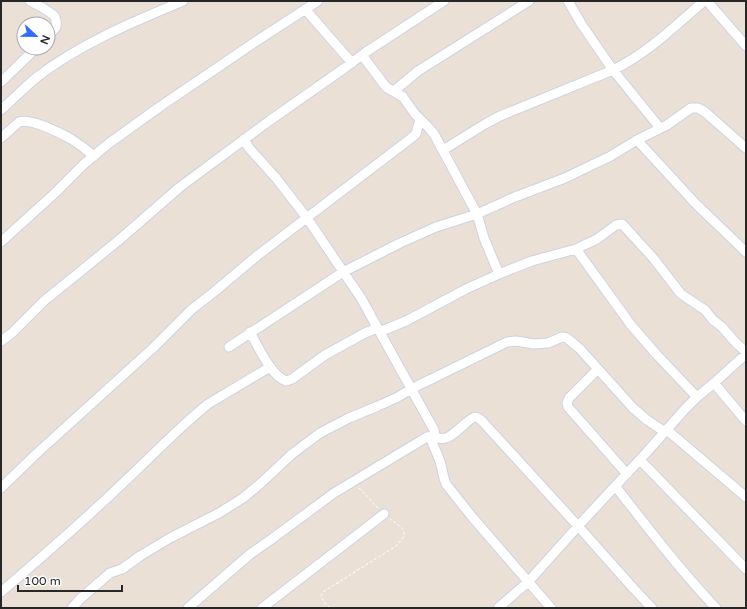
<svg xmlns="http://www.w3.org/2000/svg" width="747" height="609" font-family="'Varela Round',sans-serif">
	<rect width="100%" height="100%" fill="#ebe0d6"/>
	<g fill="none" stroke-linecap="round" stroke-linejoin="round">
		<defs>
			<path id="minor" d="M30 1C37 5 51 11 55 17 57 20 56 24 56 27L48 36
				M568 1 582 25 613 70 660 128
				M707 1 746 46
				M305 9 352 63
				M362 55 386 87 403 97 415 114 429 128 434 134 477 214 484 238 499 274
				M1 82 36 48
				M394 91 418 71 529 1
				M1 110C13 99 25 87 37 77 81 43 133 22 183 1
				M1 138 19 122C31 118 60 133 71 139 79 144 87 150 94 156
				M244 139 249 148 276 178 307 218 361 298 434 430 435 437
				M637 140 695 203 746 252
				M443 150 485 124 500 116 613 70C648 53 675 26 704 1
				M1 242 54 194 84 164 108 144 158 108 255 42 318 1
				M576 249 631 325 657 355 697 397
				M379 331 384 330 406 321 466 289 499 274 532 261 576 249 597 239 616 225 622 224 624 226 654 259 681 294 705 310 713 320 722 327 736 343 746 352
				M250 332C258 346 271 376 286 381L292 379 325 355 365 333 377 328
				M1 341 12 333 44 301 119 240 180 187 269 121 346 67 366 52 444 1
				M229 347 343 272 400 243 436 227 477 214 515 197 565 178 594 164 609 157 637 140 667 125 691 108H698L705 112 746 148
				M598 369 569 398 567 403 568 407 627 474
				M714 383 746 421
				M667 430 746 497
				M430 437 440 461 444 478 446 484 473 518 551 608
				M640 460 746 569
				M616 487C648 528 680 570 716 608
				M1 488 35 455 153 348 192 309 214 292 258 255 410 139 416 134 420 119
				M1 592C42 557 82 522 121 485 150 458 177 429 208 404L270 367
				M72 608 80 599 110 573 122 569 140 556 170 538 219 513 243 498 261 483 292 454 320 433 349 418 378 406 398 397 411 389 507 342 516 341 534 344 548 343 562 337 567 338 580 349 633 408 647 420 665 432
				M188 608 249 555 273 538 334 493 427 437C434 436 440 440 446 438 456 435 467 419 475 417 478 417 481 420 483 422L578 526 634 589 652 608
				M262 608 384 514
				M498 608 528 582 580 524 646 453 685 409 697 397 714 383 746 354"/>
		</defs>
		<use href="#minor" stroke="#ccd2e2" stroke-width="11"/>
		<path stroke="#fff" stroke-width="1" stroke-dasharray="3 2" stroke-linecap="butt" d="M359 488 379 509
			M330 608 324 602 321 596 323 592 396 546C410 532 404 529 390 519"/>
		<use href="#minor" stroke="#fff" stroke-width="9"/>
	</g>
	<rect width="747" height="609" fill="none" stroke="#272727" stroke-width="4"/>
	<g transform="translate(36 36) rotate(112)"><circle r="19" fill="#ffffff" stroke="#a9a9a9"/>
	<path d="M0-3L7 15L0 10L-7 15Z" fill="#2f6bff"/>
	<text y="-6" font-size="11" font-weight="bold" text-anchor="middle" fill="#272727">N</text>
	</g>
	<path d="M18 585v6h104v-6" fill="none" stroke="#272727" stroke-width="2"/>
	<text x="24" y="585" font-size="12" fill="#272727" stroke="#ffffff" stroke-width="3" paint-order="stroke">100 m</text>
</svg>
